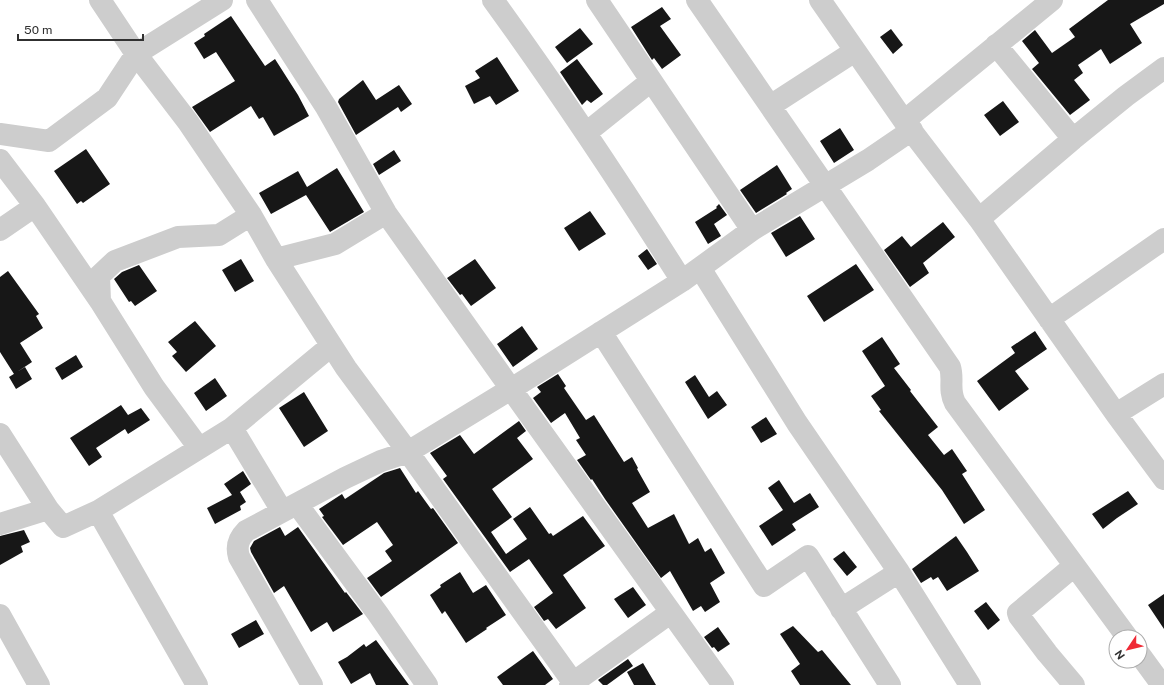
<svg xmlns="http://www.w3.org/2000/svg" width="1164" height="685" font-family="'Public Sans',sans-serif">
	<rect width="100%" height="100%" fill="#fff"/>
	<path fill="#171717" d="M1108 0H1164V4L1130 24 1142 43 1110 64 1101 49 1078 65 1083 73 1074 80 1090 100 1070 115 1032 69 1039 63 1022 41 1035 30 1052 53 1075 37 1069 29Z
		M662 7 671 19 660 26 681 55 662 69 654 58 652 60 631 27Z
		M231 16 265 66 275 59 298 95 309 116 274 136 263 117 259 119 251 106 210 132 192 107 235 81 216 52 204 59 194 43 205 36 204 34Z
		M580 28 593 44 567 63 555 47Z
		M891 29 903 45 893 54 880 37Z
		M497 57 519 91 496 105 490 96 474 104 465 86 480 78 475 71Z
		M577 59 603 94 591 103 587 100 582 105 560 72Z
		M363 80 376 100 399 85 412 104 401 112 398 107 356 135 338 102 339 99Z
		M1003 101 1019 122 1000 136 984 115Z
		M840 128 854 150 834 163 820 141Z
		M86 149 110 184 83 203 81 201 77 204 54 171Z
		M394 150 401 161 379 175 373 164Z
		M777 165 792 189 786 193 787 194 756 213 740 190Z
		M337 168 364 212 330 232 306 195 271 214 259 193 298 171 307 187Z
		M719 204 727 215 714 224 721 236 708 244 695 222 717 208 716 207Z
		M590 211 606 234 579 251 564 228Z
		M800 216 815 239 786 257 771 233Z
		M943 222 955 237 923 263 929 273 910 287 884 250 902 236 911 247Z
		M647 249 657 264 648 270 638 256Z
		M241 259 254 281 235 292 222 270Z
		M475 259 496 288 471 306 462 294 460 295 447 278Z
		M856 264 874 290 824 322 807 296Z
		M139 265 157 291 135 306 131 301 129 302 114 279 122 272Z
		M8 271 39 314 36 316 43 328 20 343 32 362 14 374 0 352V277Z
		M195 321 216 346 186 372 172 356 177 352 168 342Z
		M522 326 538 349 513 367 497 344Z
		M1035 331 1047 349 1015 371 1029 389 999 411 977 381 1015 353 1011 347Z
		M882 337 900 364 894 368 911 390 910 391 938 427 928 435 944 455 952 449 967 471 962 474 985 510 964 524 942 490 879 411 881 410 871 396 885 386 862 351Z
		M76 355 83 367 62 380 55 368Z
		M25 367 32 379 16 389 9 377Z
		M558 374 566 386 564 388 586 420 594 415 624 462 632 457 638 468 637 469 650 492 632 503 648 528 674 514 689 544 698 538 705 552 711 548 725 573 710 583 720 602 705 612 701 606 693 611 670 571 661 578 605 499 592 479 591 480 577 460 586 455 576 440 580 438 565 413 551 423 533 398 541 392 537 387Z
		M695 375 709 397 717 391 727 405 708 419 685 382Z
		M215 378 227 396 206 411 194 393Z
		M304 392 328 431 304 447 279 408Z
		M121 405 128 415 141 408 150 420 128 434 125 429 96 448 102 457 89 466 70 438Z
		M766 417 777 434 761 443 751 427Z
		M519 421 526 431 517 438 533 459 492 489 512 517 491 532 506 554 527 539 513 519 530 507 549 534 551 533 553 536 583 516 605 546 563 575 586 608 556 629 548 619 544 621 534 607 553 593 529 559 510 572 443 479 447 476 430 453 460 435 474 454Z
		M400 468 416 493 418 491 431 509 433 508 458 543 381 597 367 578 392 561 385 551 393 545 377 522 343 545 322 517 324 516 319 509 342 494 345 499 384 473Z
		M243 471 251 484 240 492 246 502 240 506 241 510 215 524 207 508 232 495 224 484Z
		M779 480 794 503 810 493 819 507 792 524 796 530 772 546 759 526 783 510 768 488Z
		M1128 491 1138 504 1117 518 1103 529 1092 514Z
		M280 527 285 536 298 527 345 593 346 592 363 614 333 632 327 622 311 632 284 586 274 593 251 552 250 548 254 541Z
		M24 530 30 542 21 546 23 552 0 565V536Z
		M956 536 967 552 979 571 947 591 938 577 933 580 931 577 921 583 912 569Z
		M844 551 857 567 847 576 833 559Z
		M460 572 473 593 486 585 506 615 486 628 487 629 466 643 445 611 442 614 430 595 441 587 440 585Z
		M633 587 646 605 628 618 614 599Z
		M1164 594V629L1148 605Z
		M986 602 1000 620 988 630 974 611Z
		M256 620 264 634 239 648 231 634Z
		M793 626 818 652 822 650 851 685H800L791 671 800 664 780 634Z
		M718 627 730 644 718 652 714 647 712 648 704 637Z
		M376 640 409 685H376L370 673 351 684 338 662 347 657 364 644 366 647Z
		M533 651 553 679 545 685H503L497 677Z
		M628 659 633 666 607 685H603L598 680Z
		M643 663 656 685H634L627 672Z"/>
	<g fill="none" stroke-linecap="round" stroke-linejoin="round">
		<path stroke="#cdcdcd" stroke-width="22" d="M100 0 136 54 188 122 251 215 276 259 346 368 408 452 575 685
			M257 0 326 107 386 213 511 389 723 685
			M493 0C559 91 622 186 682 281
			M597 0 752 230
			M697 0 950 367C954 380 948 389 955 403L1127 637
			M820 0 904 121 979 219 1116 414 1164 479
			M996 45 1073 139
			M770 106 855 51
			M904 121 1052 0
			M586 133 651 81
			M0 134 49 141 107 98 136 54 222 0
			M0 160 35 206 100 301 154 387 199 448
			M979 219 1073 139 1126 96 1164 68
			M0 230 35 206
			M276 259 335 244 386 213
			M700 268 797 423 899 572 970 685
			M100 301 99 276 115 261 178 237 219 235 251 215
			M1049 319 1164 239
			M601 332 764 586 808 556 890 685
			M1116 414 1164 384
			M232 428 331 346
			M0 434 48 509
			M297 504 378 614 427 685
			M98 511 197 685
			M0 524 48 509 63 527 98 511 232 428 282 511
			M841 609 899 572
			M0 615 39 685
			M1140 655 1162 685
			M312 685 239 557C236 547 238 539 246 531L345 478 381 461 408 452 511 389 682 281 752 230 868 160 912 130
			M570 685 670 613
			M1074 685 1047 653 1019 616 1018 613 1074 566"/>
	</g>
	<g transform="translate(1128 649) rotate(235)"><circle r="19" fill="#ffffff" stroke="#acacac"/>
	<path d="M0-3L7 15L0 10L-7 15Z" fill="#ef2a36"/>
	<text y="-6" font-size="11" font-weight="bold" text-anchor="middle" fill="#303030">N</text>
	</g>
	<path d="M18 34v6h125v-6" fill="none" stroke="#303030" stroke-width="2"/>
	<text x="24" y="34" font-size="12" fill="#303030" stroke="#ffffff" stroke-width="3" paint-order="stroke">50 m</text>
</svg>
